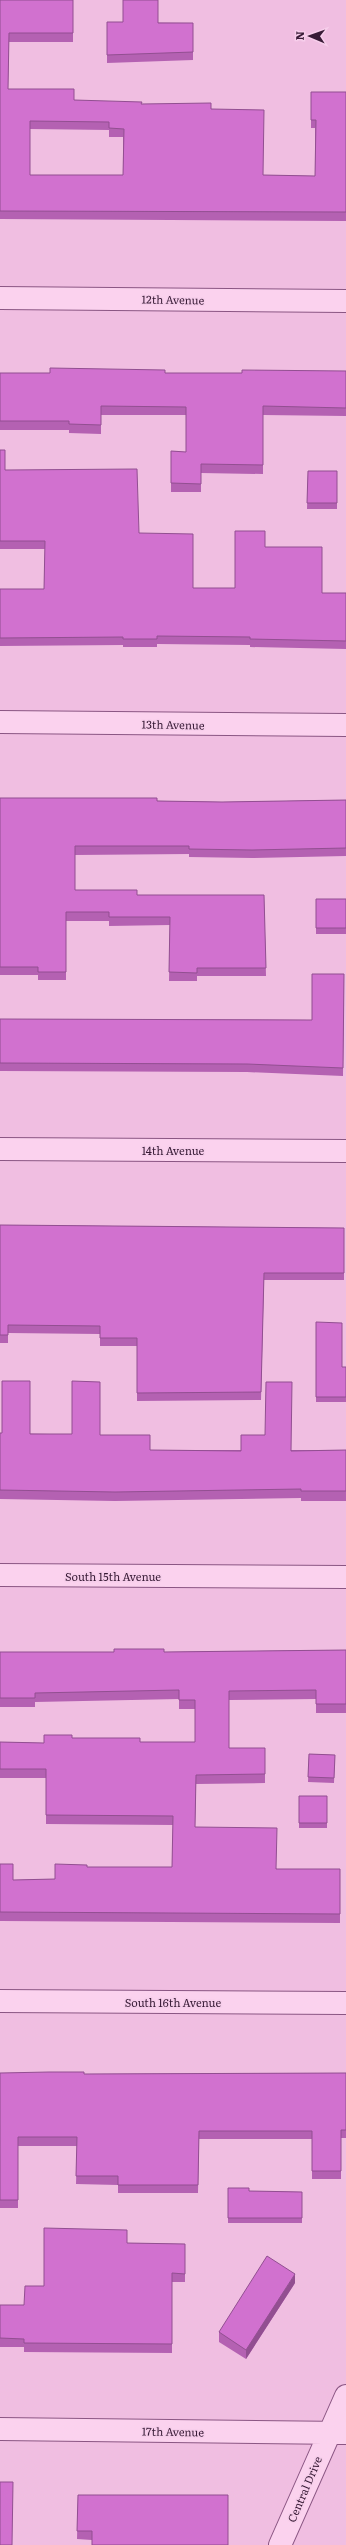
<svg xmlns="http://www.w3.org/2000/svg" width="346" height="2545" font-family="Literata,serif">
	<rect width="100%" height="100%" fill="#f0bee1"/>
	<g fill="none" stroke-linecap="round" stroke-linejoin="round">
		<defs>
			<path id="minor" d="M0 298 346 301
				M0 722 346 725
				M0 1149 346 1151
				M0 1575 346 1577
				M0 2001 346 2003
				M0 2429 346 2433
				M280 2545 346 2396"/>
		</defs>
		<use href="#minor" stroke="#8a5683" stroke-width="24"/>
		<use href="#minor" stroke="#fbd2ee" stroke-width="22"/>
	</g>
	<path fill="#b461b2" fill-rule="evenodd" d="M0 0H73V42H9L8 89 74 100 211 109 263 175 315 176V128H311V92H346V221L0 219ZM30 129 109 130V137H123V175H30Z
		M107 22 193 23V60L107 63Z
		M346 371V416L263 415V474L201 473V492H171V451L186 452V415H101V434L69 433V430H0V373H242Z
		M0 450 5 470 139 533 193 588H235L265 547 322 593H346V649L250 647V645L157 644V647H123V645L0 646V589H44L45 549H0Z
		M308 471H337V509H307Z
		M0 798 222 802 346 800V856L252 858 189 857V854L75 855V890L137 895H264L266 976H197V981H169L170 925 109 926V921H66V980H38V975H0Z
		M316 899H346V934H316Z
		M344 974 343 1076 247 1072 0 1071V1019L312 1020Z
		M0 1225 344 1228V1280H264L261 1400 137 1401V1346H100V1334L8 1333V1343H0Z
		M316 1322 342 1367H346V1402H316Z
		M0 1433 100 1435 150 1450H346V1501H301V1498L115 1501 0 1499Z
		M346 1650V1713H316V1699L229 1700V1748H265V1783L196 1784 195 1827 277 1869H340V1923L0 1921V1864L13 1880 55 1879 87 1867H172L173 1825 46 1824V1778H0V1742L44 1743 72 1738 140 1742H195V1709H179V1699L35 1702V1707H0V1652H164Z
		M309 1754 335 1755 334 1783 308 1782Z
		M299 1796H327V1828H299Z
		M0 2073 84 2074 346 2073V2138H341V2179H312V2139H199L198 2193H118V2185L76 2184 77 2146H18V2208H0Z
		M228 2188 249 2191 302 2192V2223H228Z
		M127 2243 185 2244V2282H172V2353L24 2352V2347H0V2305H24L44 2286Z
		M295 2283 246 2359 219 2342V2332Z
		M78 2495H228L92 2540 77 2539Z"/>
	<path fill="#924f91" d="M295 2274V2283L246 2359V2350Z"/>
	<path fill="#d171cf" stroke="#924f91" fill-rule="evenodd" d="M0 0H73V33H9L8 89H74V100L142 102 141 104 211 103V109L264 110 263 175 315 176 316 120H311V92H346V212L0 211ZM30 121 109 122V128L124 129 123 175H30Z
		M123 0H158V23H193V52L107 55V22H123Z
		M50 368 165 370V373H242V370L346 371V408L263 406V465L201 464V484L171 483V451L186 452V407L101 406V425L69 424V421H0V373H50Z
		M0 450H5V470L137 469 139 533 193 534V588H235V531H265V547H322V593H346V641L250 639V637L157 636V639H123V637L0 638V589H44L45 541H0Z
		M308 471H337V503H307Z
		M0 798H157V801L222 802 346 800V848L252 850 189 849V846H75V890H137V895H264L266 968H197V973L169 972 170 917H109V912H66V972H38V967H0Z
		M316 899H346V928H316Z
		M312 974H344L343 1068 247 1064 0 1063V1019L312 1020Z
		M0 1225 344 1228V1273H264L261 1392 137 1393V1338H100V1326L8 1325V1335H0Z
		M316 1322 342 1323V1367H346V1397H316Z
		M2 1381H30V1434H72V1381L100 1382V1435H150V1450L241 1451V1435H265L266 1382H292L291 1451 346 1450V1491H301V1489L115 1492 0 1490V1433H2Z
		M114 1649H164V1652L346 1650V1704H316V1690L229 1691V1748H265V1774L196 1775 195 1827 277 1828 276 1869H340V1914L0 1912V1864H13V1880L55 1879V1864L87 1865V1867H172L173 1816 46 1815V1769H0V1742L44 1743V1735H72V1738H140V1742H195V1700H179V1690L35 1693V1698H0V1652H114Z
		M309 1754 335 1755 334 1778 308 1777Z
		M299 1796H327V1823H299Z
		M49 2072H84V2074L346 2073V2130H341V2171H312V2131H199L198 2185H118V2176H76L77 2137H18V2200H0V2073Z
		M228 2188H249V2191L302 2192V2218H228Z
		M44 2228 127 2230V2243L185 2244V2274L172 2273V2344L24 2343V2339L0 2338V2305H24L25 2286H44Z
		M267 2256 295 2274 246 2350 219 2332Z
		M0 2482H13L12 2545H0Z
		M78 2495H228V2545H92V2531H77Z"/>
	<g text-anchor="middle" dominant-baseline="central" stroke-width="3" stroke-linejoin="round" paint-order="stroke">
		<g font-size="11" fill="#381b36" stroke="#f7ceeb">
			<text transform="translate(173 299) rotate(1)">12th Avenue</text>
			<text transform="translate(173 724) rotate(1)">13th Avenue</text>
			<text x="173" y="1150">14th Avenue</text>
			<text x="113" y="1576">South 15th Avenue</text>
			<text x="173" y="2002">South 16th Avenue</text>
			<text transform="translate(173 2431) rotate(1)">17th Avenue</text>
			<text transform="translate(304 2489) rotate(-67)">Central Drive</text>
		</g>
	</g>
	<g transform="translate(310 36) rotate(272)" stroke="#f7ceeb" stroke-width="3" paint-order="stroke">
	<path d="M0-3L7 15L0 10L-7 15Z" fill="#381b36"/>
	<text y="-6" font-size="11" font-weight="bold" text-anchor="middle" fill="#381b36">N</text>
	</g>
</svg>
